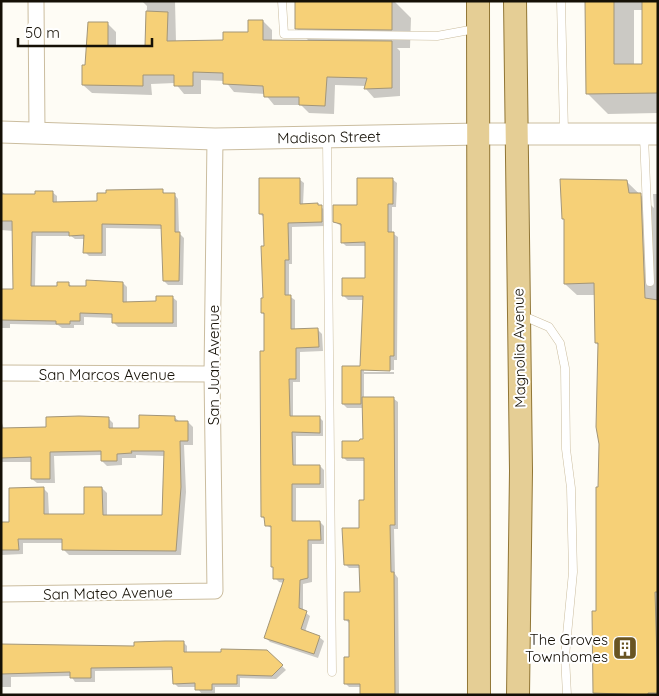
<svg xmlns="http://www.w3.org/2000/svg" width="659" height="696" font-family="Quicksand,sans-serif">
	<rect width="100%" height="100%" fill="#fefcf5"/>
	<path fill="#0003" fill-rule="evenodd" d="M142 1H175L176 42H224L250 33 263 21 272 30V41L310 42 296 28V1H394L411 18 410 48H397L400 51V96L374 98 366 89V86L335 85 334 114 309 113 301 105H274L265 94 234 92 225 81 201 80V94H184L175 83 151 84 152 95 92 93 83 85 86 66 107 23 116 32V47H146L147 6Z
		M586 1H658V113L608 114 587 93ZM634 10H643V65H634Z
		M299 179 304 183 303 205H318L326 211V226L292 227V264H289V296L295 300V330H318L322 334 323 351 300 352V382H293V417H319L323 421V436H296V466H320L324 470V488H296V522H320L324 526V544H312V582L303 584V611L310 616 305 632 319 637 324 641 318 658 270 642 266 638 284 583 279 582 275 578V569L272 566 273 529 266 525V520L262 517 266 316 262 313 264 299 265 218 260 214Z
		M392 179 397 183 396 207H392V233L398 237 397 360H394V370L364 369V372H394V374H364V399H394L398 402V529H394L395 574 398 578 399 695H363L362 687H349L345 683 350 658 349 623 345 619 361 593V568H349L345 564 361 529 365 501V461H347L343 457 364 440V408H347L343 404 362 367 364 300H348L344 296 366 279V246H346L342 242 341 226 335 222 358 207Z
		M626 181 654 208 653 194H658V695H594L593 653 597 612 600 488 599 346 596 343V295H577L565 284V221L563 218Z
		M1 191 6 195H37L52 192 57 196V203L99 202 162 191 166 195 174 194 178 199 179 233 184 238 183 285H168L164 281 163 229 106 228V256H89L85 252V239H75L71 236H36L35 287H58L68 283 72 287 123 283 127 287V303L157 302 172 297 177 301V327H118L114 323V318L84 317V325H74V328H62L58 325 10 324V328H1V290H14L13 231 1 230Z
		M174 417 180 422H188L193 427V445H184L186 492 181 555H69L64 550V543H23V554L1 555V523H11L43 488 48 493 49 515H85L102 488 107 493V516H163L165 456 136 455V458H122V465L107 466 102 461V455L54 456 55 483H37L32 479V462H1V420L4 429 48 428 108 418 113 423V430L140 429Z
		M183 642 187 646V654L267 651 286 670 276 679 240 678V687H215V693H201L197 687H178L174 683V670L95 671V682H75L71 676 11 677V687H1V645L135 647Z"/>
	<path fill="#f6d077" stroke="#a39679" d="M295 1H392V30L295 29Z
		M585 1H614V64H642V1H658V93L586 94Z
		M146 11 168 12 167 41 223 40V32H248V20H263V40L392 41V88L364 89 367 78 327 77 325 106 299 105V97H264L263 86 223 84V73L193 72V86H174V75H143V86L82 85V65H85L88 22H108V46H145Z
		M259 178H300V204L318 203V205H322V222L288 223 289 260H285V295H291V329L318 328 319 347 296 348V379H289L290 416H320V433L292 432 293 465H320V484H292V521H320L321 540H308V578L300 580 299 608 307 611 301 629 320 636 314 654 264 638 284 579H273V567H271V526H265L264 517H261L260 351H264V313H261V298H263L261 246H264L263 214H259Z
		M357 178H393V204H388V232H394V356H390V371L361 370V404H342V366H360L363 296H342V278H365V242L341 243V224L333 222V205H357Z
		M560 179 627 180 629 193H641L645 298 658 300V592H655L658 693H648V695L593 693 592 611H596V487H598L599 444 596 427 598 343H595L594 283 564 284V219H562Z
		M163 189V193H175V232H180L179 281H163L161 225 102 224V253H83L84 235 69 236V232H32L31 286H57V282H69V286H86V280L123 282V302L156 301V296H173V323H112V314L80 313V321H70V324H56V321L1 320V289H13L12 221H1V194H35V191H53V202L97 201V193H106V190Z
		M362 397H394L395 525H390L391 572H394L395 694H360V684H344V657H349V620H344V592H360L359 565H344L342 528H359V500H364V458H342V441H359L360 439H363Z
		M139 415 175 416V421H188V441H180L181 487 176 551 62 550V539H18L19 550H1V522H9V488L44 487V514H84V487H102L103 515H162L164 451H131L132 453 117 454V461H101V451L50 452V479H31V457L1 458V428L46 427V417L79 416 109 417V428H139Z
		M165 641H184V652H221V649L267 650 283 665 272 676 237 675V684H212V690H195V683L173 684 172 667 91 668V678H70V672L1 674V644L134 646V642Z"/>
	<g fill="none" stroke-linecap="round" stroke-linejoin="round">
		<defs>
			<path id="lane" d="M282 1 284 34 437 36 475 29
				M561 1 564 132
				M644 136 650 282
				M327 139 332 672
				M521 315 549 327 560 343 565 368 566 449 571 488 573 572 565 656 567 695"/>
			<path id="street" d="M36 1 37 132
				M1 373 212 374
				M1 594 215 591 212 374 215 139"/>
			<path id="secondary" d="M1 132 215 139 479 134H658"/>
			<path id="primary" d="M478 1 479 695
				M515 1 521 471 518 695"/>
		</defs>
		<use href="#lane" stroke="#cbbd9f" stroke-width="9"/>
		<use href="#street" stroke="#cbbd9f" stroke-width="17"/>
		<use href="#secondary" stroke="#cbbd9f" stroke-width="23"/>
		<use href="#primary" stroke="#917635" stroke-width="24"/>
		<use href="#lane" stroke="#fff" stroke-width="8"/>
		<use href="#street" stroke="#fff" stroke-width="15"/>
		<use href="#secondary" stroke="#fff" stroke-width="21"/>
		<use href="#primary" stroke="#e5ce95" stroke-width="22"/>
	</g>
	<defs>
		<symbol id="building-square" viewBox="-11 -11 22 22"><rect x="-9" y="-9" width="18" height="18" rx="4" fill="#695423" stroke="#fff"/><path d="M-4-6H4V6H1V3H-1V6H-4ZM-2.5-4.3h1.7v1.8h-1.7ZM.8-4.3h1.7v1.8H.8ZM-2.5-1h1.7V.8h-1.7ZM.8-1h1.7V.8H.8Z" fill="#fff"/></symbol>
	</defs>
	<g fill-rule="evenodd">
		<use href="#building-square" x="611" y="634" width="28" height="28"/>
	</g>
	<g text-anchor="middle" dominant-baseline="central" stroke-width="4" stroke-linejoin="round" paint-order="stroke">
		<g font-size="15" fill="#151006" stroke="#fff">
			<text transform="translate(329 137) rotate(-1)">Madison Street</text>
			<text transform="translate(519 348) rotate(-91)">Magnolia Avenue</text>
			<text transform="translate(213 365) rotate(-90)">San Juan Avenue</text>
			<text x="107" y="374">San Marcos Avenue</text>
			<text transform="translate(108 593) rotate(-1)">San Mateo Avenue</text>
		</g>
		<g font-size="15" fill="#151006" stroke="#fff" text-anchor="end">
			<text x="608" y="639">The Groves<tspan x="608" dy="17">Townhomes</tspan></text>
		</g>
	</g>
	<rect width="659" height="696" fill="none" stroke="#151006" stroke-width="5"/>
	<path d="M18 38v8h134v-8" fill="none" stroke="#151006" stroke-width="2.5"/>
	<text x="25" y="38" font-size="15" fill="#151006" stroke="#ffffff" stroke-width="4" paint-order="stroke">50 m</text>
</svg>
